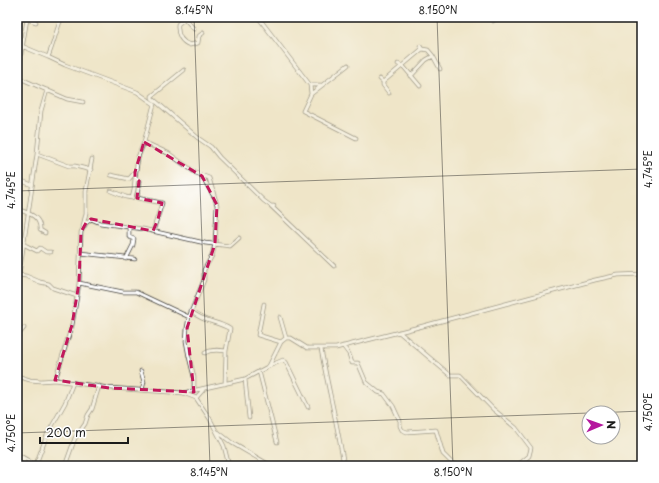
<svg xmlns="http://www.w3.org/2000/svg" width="659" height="483" font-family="'Playpen Sans',sans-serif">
	<rect width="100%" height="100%" fill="#fff"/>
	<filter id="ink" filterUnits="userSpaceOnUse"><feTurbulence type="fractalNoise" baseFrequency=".025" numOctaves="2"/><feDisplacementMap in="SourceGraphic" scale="8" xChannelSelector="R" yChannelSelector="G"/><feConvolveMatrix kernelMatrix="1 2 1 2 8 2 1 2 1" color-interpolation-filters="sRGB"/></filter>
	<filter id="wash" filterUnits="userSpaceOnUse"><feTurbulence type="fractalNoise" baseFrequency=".012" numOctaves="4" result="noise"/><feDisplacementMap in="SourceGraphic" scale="16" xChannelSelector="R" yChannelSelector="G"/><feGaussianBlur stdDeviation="0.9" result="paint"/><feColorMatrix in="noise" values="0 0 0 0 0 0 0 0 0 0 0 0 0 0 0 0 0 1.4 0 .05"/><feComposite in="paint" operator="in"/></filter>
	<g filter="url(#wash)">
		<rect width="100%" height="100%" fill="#efe5c8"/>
	</g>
	<g filter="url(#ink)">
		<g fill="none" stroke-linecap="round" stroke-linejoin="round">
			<defs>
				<path id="minor" d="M187 17 178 24C177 34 181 42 190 45L198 43 199 36 203 33
					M258 17 310 85 311 94
					M185 19 194 29
					M493 21 499 17
					M17 44 48 57 65 65 137 92 154 104 144 142 138 157 135 178 139 181 137 198 162 203 153 231
					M420 46 422 49 428 50 433 56
					M48 57C54 43 56 30 62 17
					M398 64 403 66 420 86
					M348 65 311 94 303 111 356 138
					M184 70 152 96V98L198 138 211 147 219 157 264 201 271 206H274
					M411 76 426 60 433 56 440 69
					M17 77 67 99 83 102
					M17 78 27 19 36 22
					M380 79 383 82 422 49
					M383 82V85L389 93
					M310 85H321
					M144 142 168 153 196 173 209 178 217 205 215 244 212 256 204 270V280L189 317 187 328 186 341 189 357 194 377V392
					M37 154 69 166H75L91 170
					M111 175 129 179 135 172
					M202 176 213 195
					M17 179 32 185
					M111 191 126 197 132 198 134 190 135 178
					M271 206 334 266
					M17 209C28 213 41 216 40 230L45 233
					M83 226 86 213V191L92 159
					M17 241 37 251 40 248 46 252H51
					M80 253 135 259
					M126 259 133 245 134 239 129 237V227
					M17 275 26 276 40 282 49 284 53 288 77 296
					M19 275 37 154 41 111 47 90
					M79 283 123 292H136L189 317
					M264 304 258 335 281 342
					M191 311C202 322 218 321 230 329L226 351 225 384
					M280 317 286 338
					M399 332 450 375H460L493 409 516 428 531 448 529 456 517 466
					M17 343 19 334 24 328
					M343 346 349 354 352 363H358L366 382 378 392 384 394 393 406 400 421V426L402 430 407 432 436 430 443 454 455 466
					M321 349C328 388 338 427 344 466
					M205 353C211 349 219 350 226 351
					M269 366 283 360 286 362 308 407
					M141 371 144 382 142 390
					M259 371 277 442
					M17 376 30 380 41 381 55 380 109 388 183 393 196 398 210 419 224 446 229 466
					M245 379 249 418
					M55 380 72 325 77 296 79 283 81 232 86 223 91 219 100 223 143 229 205 243 230 246 239 238
					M183 393 245 379 269 366 281 342 286 338H291L307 348H336L423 326 595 280 618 275 642 274
					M196 398 203 390
					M218 432 232 443 268 464 284 466
					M17 454 34 464 43 466
					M36 464 47 435 65 403 73 383
					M19 466 22 457
					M65 466 75 438 85 424 88 415 92 409 99 386"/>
			</defs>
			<use href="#minor" stroke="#3c3a36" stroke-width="4.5"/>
			<use href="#minor" stroke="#fff" stroke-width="3"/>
		</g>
	</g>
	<path d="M0 0H659V483H0ZM144 142 202 176 217 205 215 244 187 328 194 392 109 388 55 380 72 325 79 283 81 232 86 223 91 219 153 231 158 219 162 203 137 198 139 181 135 178V172Z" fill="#efe5c8" fill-opacity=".55" fill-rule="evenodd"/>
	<path fill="none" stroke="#c2185b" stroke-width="3" stroke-dasharray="8 5" stroke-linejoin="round" d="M144 142 202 176 217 205 215 244 187 328 194 392 109 388 55 380 72 325 79 283 81 232 86 223 91 219 153 231 158 219 162 203 137 198 139 181 135 178V172Z"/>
	<path fill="none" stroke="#1c1c1c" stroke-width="1" stroke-opacity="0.45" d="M194 17 210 466M437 17 453 466M17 191 642 169M594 413 642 411M17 433 589 413"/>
	<rect width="659" height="483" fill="none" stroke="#fff" stroke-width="44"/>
	<g transform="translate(601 425) rotate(88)"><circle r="19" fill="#ffffff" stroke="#a4a4a4"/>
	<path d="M0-3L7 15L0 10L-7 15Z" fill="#b5179e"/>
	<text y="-6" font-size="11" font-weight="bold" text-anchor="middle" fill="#1c1c1c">N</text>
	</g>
	<path d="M40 437v6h88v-6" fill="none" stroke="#1c1c1c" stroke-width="2"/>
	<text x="46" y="437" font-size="12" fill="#1c1c1c" stroke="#ffffff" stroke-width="3" paint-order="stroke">200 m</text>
	<rect x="22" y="22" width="615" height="439" fill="none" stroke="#1c1c1c" stroke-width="1.5"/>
	<g font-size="10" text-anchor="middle" fill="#1c1c1c">
		<text x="194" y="14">8.145°N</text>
		<text x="438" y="14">8.150°N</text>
		<text transform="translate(648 169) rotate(-90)" y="4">4.745°E</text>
		<text transform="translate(11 190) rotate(-90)" y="4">4.745°E</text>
		<text transform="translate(648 412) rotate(-90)" y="4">4.750°E</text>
		<text transform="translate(11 433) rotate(-90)" y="4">4.750°E</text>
		<text x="209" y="476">8.145°N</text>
		<text x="453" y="476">8.150°N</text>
	</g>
</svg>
